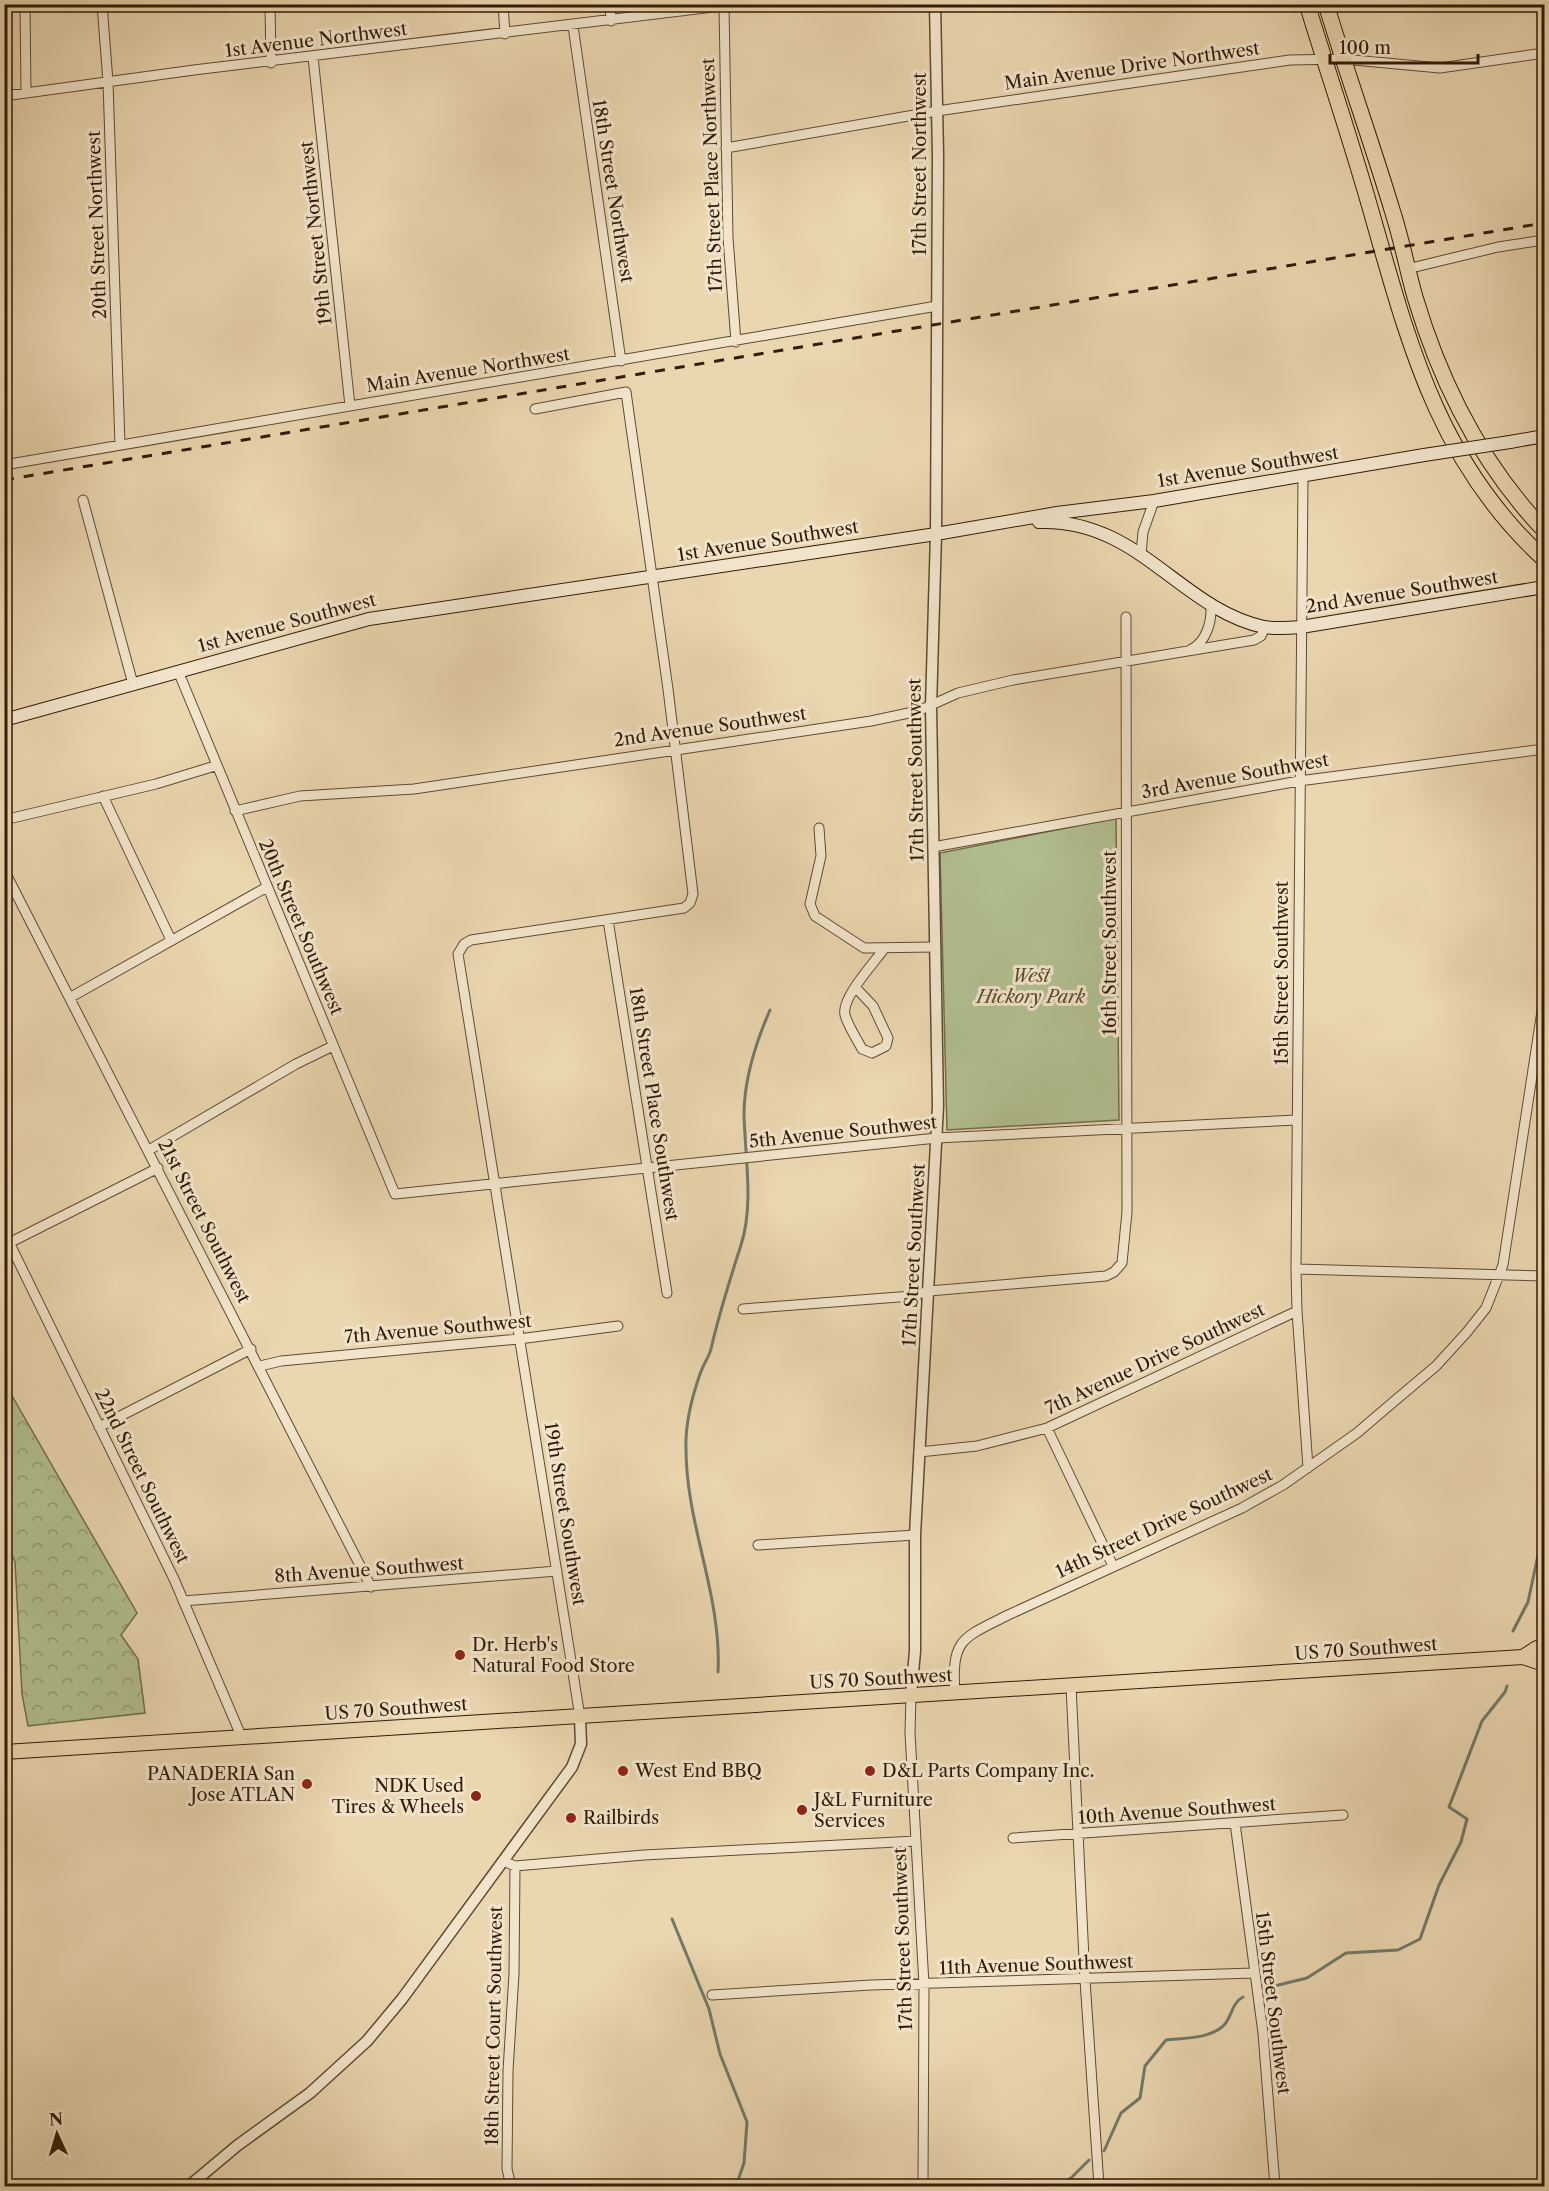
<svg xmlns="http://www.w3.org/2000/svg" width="1549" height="2191" font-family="'Libre Caslon Text',serif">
	<defs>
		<pattern id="forest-crowns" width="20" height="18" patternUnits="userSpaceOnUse" patternTransform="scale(1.5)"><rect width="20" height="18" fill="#b1bf90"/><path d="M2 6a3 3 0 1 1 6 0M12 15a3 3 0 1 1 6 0" fill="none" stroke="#919a74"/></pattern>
	</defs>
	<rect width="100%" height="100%" fill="#ead6af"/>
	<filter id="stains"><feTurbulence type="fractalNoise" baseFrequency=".00333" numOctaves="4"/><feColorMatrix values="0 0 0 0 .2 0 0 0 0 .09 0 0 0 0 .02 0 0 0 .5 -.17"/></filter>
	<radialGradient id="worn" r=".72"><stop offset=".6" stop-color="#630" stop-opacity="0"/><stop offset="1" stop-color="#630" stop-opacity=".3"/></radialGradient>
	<path fill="url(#forest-crowns)" stroke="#726d4b" stroke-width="1.5" d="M4 1382 137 1613 121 1635 138 1659 145 1713 28 1726 22 1694 15 1562 5 1540Z"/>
	<path fill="#b1bf90" stroke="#726d4b" stroke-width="1.5" d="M1116 818 1119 1120 947 1130 940 853Z"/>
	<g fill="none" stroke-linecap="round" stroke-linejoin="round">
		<path stroke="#707a6a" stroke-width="3" d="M1513 1631 1528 1602 1544 1527
			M718 1672C722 1596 686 1525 686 1449 685 1423 692 1397 700 1374 703 1365 709 1357 711 1349 719 1314 730 1279 741 1245 754 1205 745 1156 744 1115 744 1079 756 1042 770 1010
			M672 1919 709 2009 720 2054 747 2122 744 2163 736 2186
			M1270 1987 1307 1978 1346 1953 1398 1950 1420 1939 1439 1885 1461 1842 1467 1819 1449 1807 1482 1721 1505 1692 1507 1686
			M1104 2151 1121 2113 1140 2098 1145 2066 1166 2040C1183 2038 1208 2039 1222 2027 1232 2019 1231 2003 1243 1997
			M1055 2186 1071 2178 1089 2160"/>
		<defs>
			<path id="minor" d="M25 4 26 93
				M102 4 108 82 120 445
				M270 4 271 63
				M503 4 505 34
				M610 4 611 21
				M724 6 728 238 736 342
				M573 26 621 361
				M313 57 350 406
				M4 96 194 70 738 4
				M726 148 937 111 1290 60 1343 59 1440 68 1544 53
				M1407 269 1498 247 1544 240
				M535 409 626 392 668 689 693 894 690 903 684 908 471 940 464 944 458 954 580 1717
				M4 465 937 306
				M1303 477 1296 1269 1297 1311 1308 1468
				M83 500 133 684
				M1141 554 1143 532 1154 501
				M1190 650C1207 642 1212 621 1211 603
				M178 671 395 1194 937 1138 1296 1120
				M103 796 171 940
				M235 811 300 796 414 789 871 721 918 711 958 693 1013 680 1254 640 1261 636 1265 627
				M4 820 156 784 215 766
				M819 828 821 856 810 904 815 916 864 948 935 947
				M933 847 1299 781 1544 749
				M4 870 371 1587
				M608 920 667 1293
				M856 988 873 1006 888 1038 886 1046 872 1053 862 1049C857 1039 848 1026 845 1015 841 998 874 963 884 949
				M71 997 267 887
				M149 1150 296 1064 333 1046
				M4 1232 174 1579 242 1738
				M9 1243 158 1168
				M1296 1269 1544 1276
				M743 1309 912 1296 929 1291 1106 1276 1114 1272 1122 1263 1127 1212 1126 617
				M260 1366 281 1361 519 1339 618 1326
				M99 1427 251 1349
				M1047 1428 1113 1566
				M919 1452 977 1446 1047 1428 1297 1311
				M758 1545 915 1535
				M183 1601 557 1571
				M1071 1686 1085 1980 1099 2186
				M955 1693C951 1638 963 1638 1008 1615L1242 1508 1283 1485 1357 1433 1398 1398 1436 1366 1467 1332 1486 1308 1503 1265 1544 998
				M911 1695 910 1733 924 1985 923 2186
				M1235 1823 1263 2033 1275 2186
				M1013 1838 1343 1815
				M503 1861 515 1866 644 1855 916 1841
				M712 1995 871 1985 1254 1973
				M511 2186 507 2169 508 2071 514 1974 515 1866"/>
			<path id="tertiary" d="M911 1695 915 1651V1535L938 1106 931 707 936 534 938 156 935 4
				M189 2186 238 2145 310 2093 367 2041 402 1999 572 1767 581 1744 580 1717"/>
			<path id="secondary" d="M1510 442 1544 436
				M1039 522C1138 518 1180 609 1264 627 1277 629 1289 628 1301 627L1544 587
				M4 720 369 619 936 534 1057 513 1154 501 1424 455"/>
			<path id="primary" d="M1523 1657 1537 1648H1544
				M4 1752 1523 1657 1544 1664"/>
			<path id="trunk" d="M1307 4C1329 76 1353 146 1373 218 1410 348 1440 464 1544 559
				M1326 4C1347 74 1372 143 1393 213 1402 241 1407 269 1415 297 1441 384 1481 464 1544 530"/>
		</defs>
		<use href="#minor" stroke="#614a30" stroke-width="11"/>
		<use href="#tertiary" stroke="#614a30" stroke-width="13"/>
		<use href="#secondary" stroke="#331b06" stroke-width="14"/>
		<use href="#primary" stroke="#331b06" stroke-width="16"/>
		<use href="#trunk" stroke="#331b06" stroke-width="17"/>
		<use href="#minor" stroke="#f1e4cb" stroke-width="9"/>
		<use href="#tertiary" stroke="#f1e4cb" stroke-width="10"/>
		<use href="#secondary" stroke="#f1e4cb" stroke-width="12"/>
		<use href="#primary" stroke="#ead6af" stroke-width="14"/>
		<use href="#trunk" stroke="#ead6af" stroke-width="15"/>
		<path stroke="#331b06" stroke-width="3" stroke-dasharray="10 10" stroke-linecap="butt" d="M4 480 1544 223"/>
		<defs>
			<path id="secondary-bridge" d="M1424 455 1510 442"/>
		</defs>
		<use href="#secondary-bridge" stroke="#331b06" stroke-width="14" stroke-linecap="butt"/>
		<use href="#secondary-bridge" stroke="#f1e4cb" stroke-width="12"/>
	</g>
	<g fill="#8f2418" stroke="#f1e4cb" stroke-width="2">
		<circle cx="460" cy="1655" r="6"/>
		<circle cx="623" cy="1771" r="6"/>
		<circle cx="870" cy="1771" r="6"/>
		<circle cx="307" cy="1784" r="6"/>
		<circle cx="476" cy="1796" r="6"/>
		<circle cx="802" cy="1810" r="6"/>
		<circle cx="571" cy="1818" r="6"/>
	</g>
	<g text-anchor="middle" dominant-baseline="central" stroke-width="6" stroke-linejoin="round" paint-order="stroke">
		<g font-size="18" fill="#331b06" stroke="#f1e4cb">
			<text transform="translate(316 40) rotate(-7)">1st Avenue Northwest</text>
			<text transform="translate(1132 66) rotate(-8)">Main Avenue Drive Northwest</text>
			<text transform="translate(920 164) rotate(-90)">17th Street Northwest</text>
			<text transform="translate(712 175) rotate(-92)">17th Street Place Northwest</text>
			<text transform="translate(613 191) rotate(81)">18th Street Northwest</text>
			<text transform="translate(97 225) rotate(-92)">20th Street Northwest</text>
			<text transform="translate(316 233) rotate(-96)">19th Street Northwest</text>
			<text transform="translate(468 370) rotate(-9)">Main Avenue Northwest</text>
			<text transform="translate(1248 467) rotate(-9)">1st Avenue Southwest</text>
			<text transform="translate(768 541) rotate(-9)">1st Avenue Southwest</text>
			<text transform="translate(1402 592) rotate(-9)">2nd Avenue Southwest</text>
			<text transform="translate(287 623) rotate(-15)">1st Avenue Southwest</text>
			<text transform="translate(710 727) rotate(-8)">2nd Avenue Southwest</text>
			<text transform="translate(916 770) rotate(-91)">17th Street Southwest</text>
			<text transform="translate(1235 776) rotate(-10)">3rd Avenue Southwest</text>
			<text transform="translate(301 927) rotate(67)">20th Street Southwest</text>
			<text transform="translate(1110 943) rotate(-90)">16th Street Southwest</text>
			<text transform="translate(1282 973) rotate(-90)">15th Street Southwest</text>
			<text transform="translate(654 1104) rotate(81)">18th Street Place Southwest</text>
			<text transform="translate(843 1132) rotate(-6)">5th Avenue Southwest</text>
			<text transform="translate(204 1221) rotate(63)">21st Street Southwest</text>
			<text transform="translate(914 1255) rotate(-87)">17th Street Southwest</text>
			<text transform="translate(438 1329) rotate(-5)">7th Avenue Southwest</text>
			<text transform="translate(1155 1359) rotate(-25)">7th Avenue Drive Southwest</text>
			<text transform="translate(142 1476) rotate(64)">22nd Street Southwest</text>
			<text transform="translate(565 1514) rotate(81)">19th Street Southwest</text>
			<text transform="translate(1164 1523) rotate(-25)">14th Street Drive Southwest</text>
			<text transform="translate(369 1570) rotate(-4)">8th Avenue Southwest</text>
			<text transform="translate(1366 1649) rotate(-4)">US 70 Southwest</text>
			<text transform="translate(881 1679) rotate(-3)">US 70 Southwest</text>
			<text transform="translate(396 1709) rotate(-4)">US 70 Southwest</text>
			<text transform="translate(1177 1811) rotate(-4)">10th Avenue Southwest</text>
			<text transform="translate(903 1939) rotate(-92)">17th Street Southwest</text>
			<text transform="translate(1036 1965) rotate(-2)">11th Avenue Southwest</text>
			<text transform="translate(1273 2003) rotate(83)">15th Street Southwest</text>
			<text transform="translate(494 2026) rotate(-89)">18th Street Court Southwest</text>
		</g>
		<g font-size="18" font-style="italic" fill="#594c2f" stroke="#f1e4cb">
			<text x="1031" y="976">West<tspan x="1031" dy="21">Hickory Park</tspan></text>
		</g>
		<g font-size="18" fill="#331b06" stroke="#f1e4cb" text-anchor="start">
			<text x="472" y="1645">Dr. Herb's<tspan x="472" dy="21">Natural Food Store</tspan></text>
			<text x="635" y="1771">West End BBQ</text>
			<text x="882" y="1771">D&amp;L Parts Company Inc.</text>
			<text x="295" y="1774" text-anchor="end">PANADERIA San<tspan x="295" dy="21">Jose ATLAN</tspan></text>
			<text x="464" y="1786" text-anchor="end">NDK Used<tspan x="464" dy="21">Tires &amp; Wheels</tspan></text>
			<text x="814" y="1800">J&amp;L Furniture<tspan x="814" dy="21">Services</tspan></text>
			<text x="583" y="1818">Railbirds</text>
		</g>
	</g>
	<rect width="1549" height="2191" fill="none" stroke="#ead6af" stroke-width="24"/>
	<rect x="6" y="6" width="1537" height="2179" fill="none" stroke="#331b06" stroke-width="3"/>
	<rect x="12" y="12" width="1525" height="2167" fill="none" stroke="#331b06" stroke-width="1.5"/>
	<g transform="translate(57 2134) rotate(356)" stroke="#f1e4cb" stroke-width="4.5" paint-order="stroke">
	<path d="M0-4.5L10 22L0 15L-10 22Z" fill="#331b06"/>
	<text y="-9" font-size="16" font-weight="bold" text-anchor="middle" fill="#331b06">N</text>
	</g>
	<path d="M1330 54v9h148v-9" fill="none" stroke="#331b06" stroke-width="3"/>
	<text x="1339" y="54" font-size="18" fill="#331b06" stroke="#f1e4cb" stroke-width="4.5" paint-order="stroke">100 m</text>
	<rect width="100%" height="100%" filter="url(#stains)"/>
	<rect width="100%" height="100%" fill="url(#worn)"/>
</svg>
